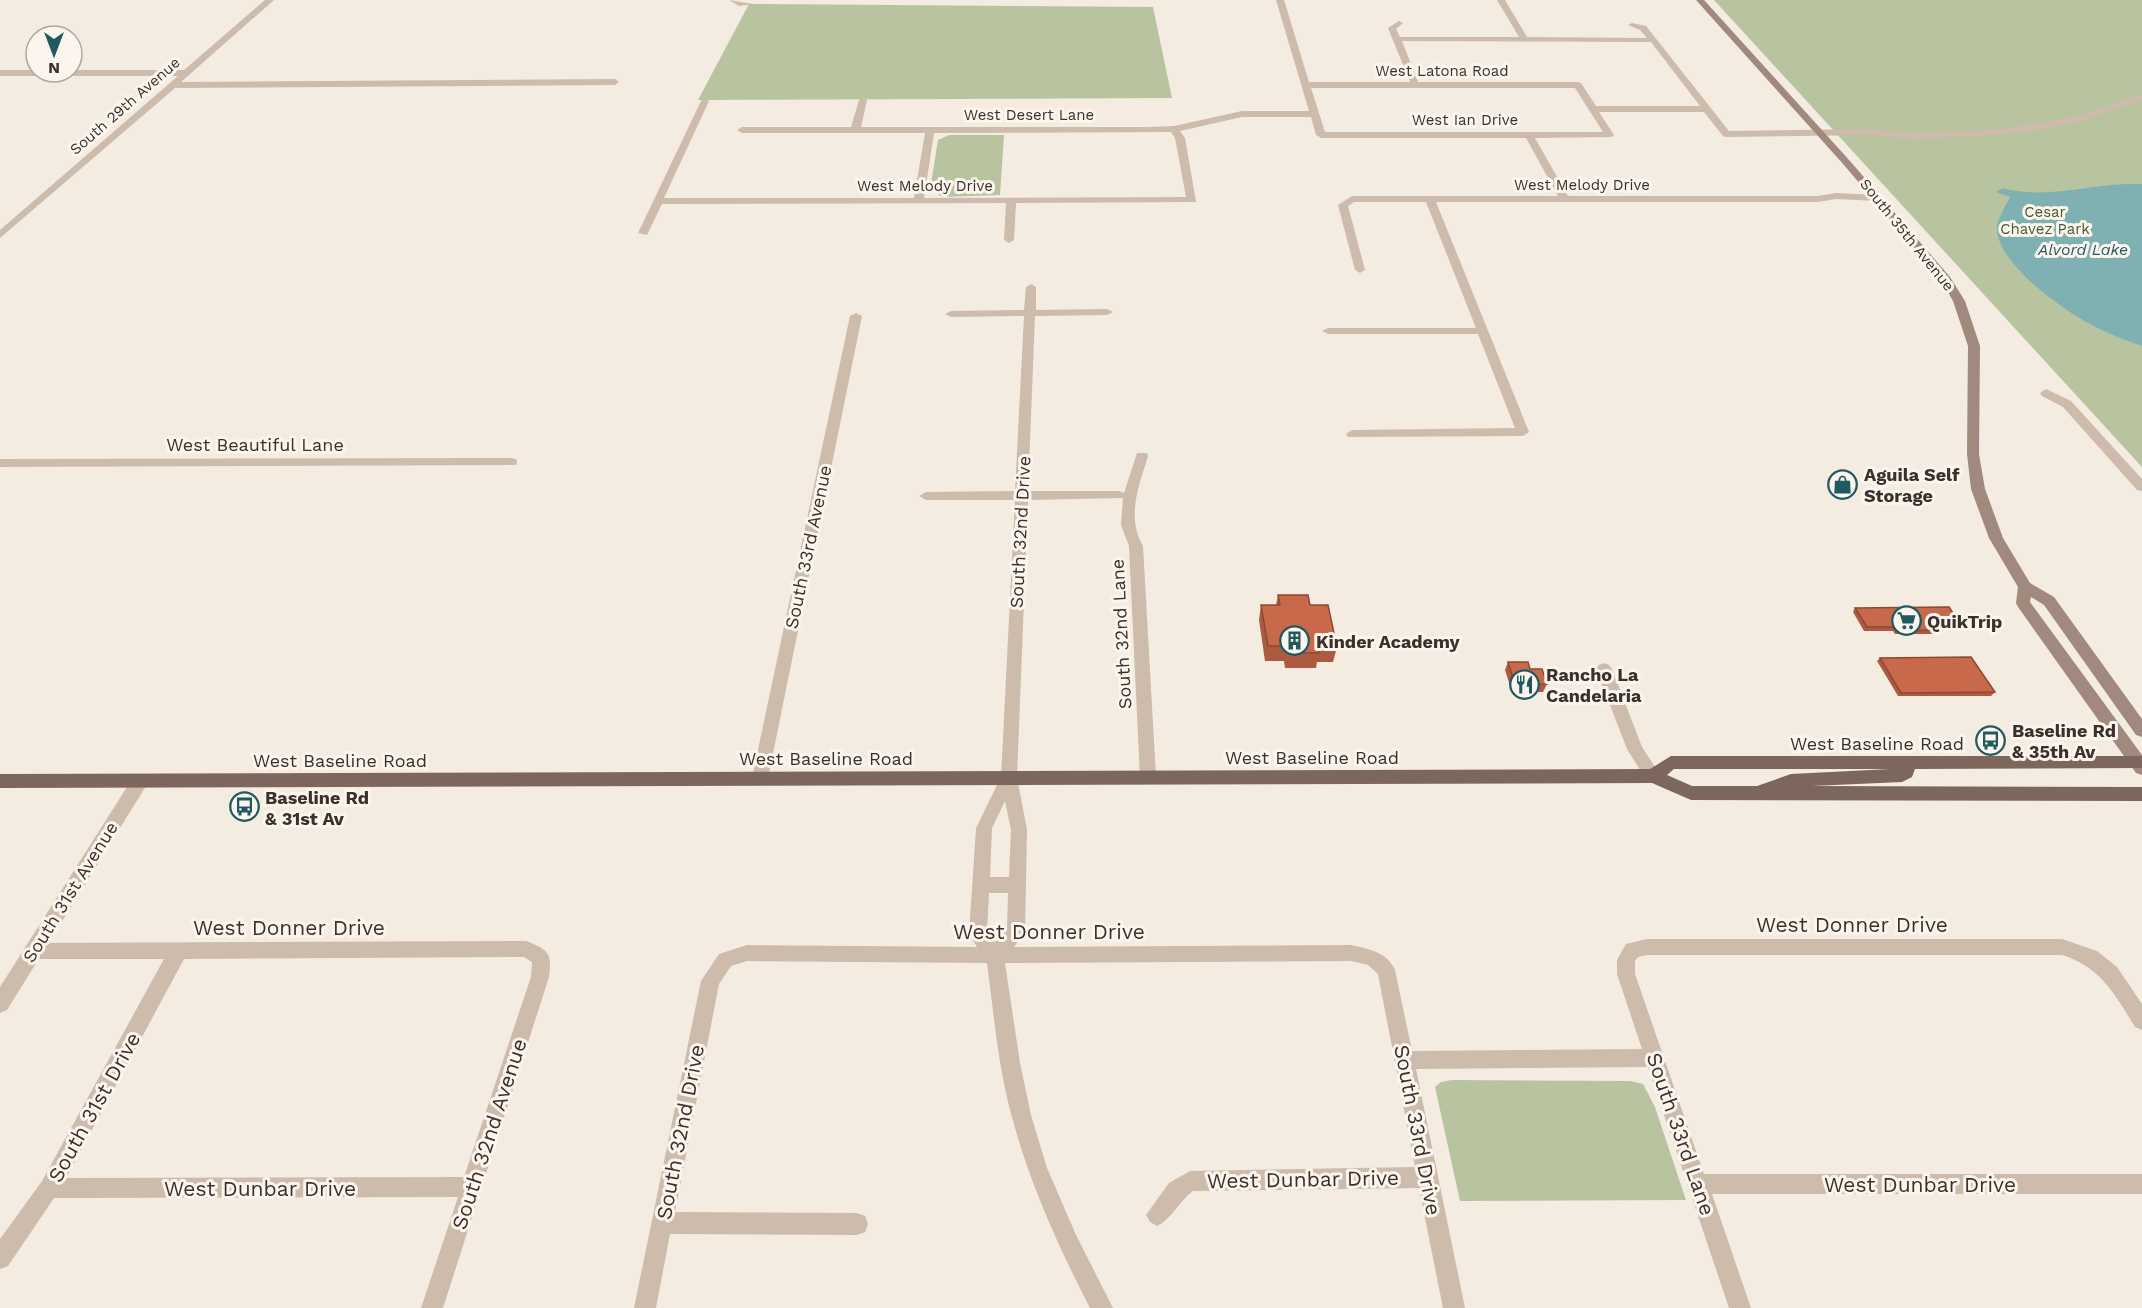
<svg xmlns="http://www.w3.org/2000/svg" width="2142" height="1308" font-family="'Work Sans',sans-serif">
	<rect width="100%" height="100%" fill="#f4ebe1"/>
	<path fill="#b8c4a0" d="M1714 0H2142V467Z
		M749 4 1153 7 1172 98 698 100Z
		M949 135H1004L1000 195 943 197 930 190 938 140Z
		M1452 1080 1630 1081 1643 1084 1655 1107 1686 1200 1460 1201 1435 1087 1441 1082Z"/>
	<path fill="#7fb0b2" d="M2142 184V346C2124 340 2107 333 2090 324 2063 310 1995 262 1997 227 1998 218 2006 205 2010 197L1996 192 2003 188C2048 201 2096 182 2142 184Z"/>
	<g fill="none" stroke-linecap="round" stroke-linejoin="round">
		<path fill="#cdbbac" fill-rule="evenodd" d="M265 0H274L181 82 615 79 619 82 615 85 175 88 0 238V230L178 76H0V70H184Z
			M729 0 753 4 739 6Z
			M1276 0H1284L1309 82H1410L1388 28 1399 21 1403 23 1396 29 1400 37H1519L1497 0H1505L1527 37 1647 38 1640 30 1628 25 1632 23 1646 26 1729 131 1872 129 1910 133 1995 130 2079 116 2142 94V100L2081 121 2039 130 1995 135 1913 139 1872 135 1726 137 1723 136 1704 112H1599L1614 135 1612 137 1535 138 1568 196H1818L1836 193 1877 195 1882 198 1877 201 1836 199 1818 202H1436L1529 432 1523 436 1348 437 1346 434 1352 430 1515 428 1478 334H1328L1322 331 1328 328H1476L1426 202H1354L1348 206 1365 270 1360 273 1355 270 1338 205 1352 196H1558L1526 138H1321L1316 135 1311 117H1242L1180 131 1185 138 1196 202 1016 203 1014 240 1009 243 1004 240 1006 203 662 204 647 235 638 233 701 101 705 98 709 101 664 198H914L925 133H742L737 130 742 127H851L859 100 863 97 867 100 861 127H1149L1174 126 1242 111H1309ZM1402 41 1651 42 1700 106H1596L1581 83 1578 82H1418ZM1311 88H1575L1603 132H1325ZM1171 132 1175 138 1186 197 924 198 934 133Z
			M1031 284 1036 287V310L1107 309 1113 312 1107 315 1035 316 1028 491H1119L1124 493 1137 453H1147L1148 456C1139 486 1126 517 1143 546L1156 777 1154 782 1148 784 1142 782 1140 777 1129 546 1121 525 1123 498 1028 500 1017 777 1027 830 1025 932 1014 947 1351 945C1369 949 1387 952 1395 970L1412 1051 1642 1049 1617 974V960L1626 944 1647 939H2062L2097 951 2117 967 2142 1004V1030L2135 1027C2116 996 2100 966 2062 955H1647L1638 957 1635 961V974L1704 1174H2142V1194H1712L1751 1308H1729L1648 1067 1416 1069 1465 1308H1443L1419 1188 1193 1191C1179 1201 1172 1219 1157 1226L1150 1222 1146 1215 1169 1183 1190 1171 1415 1167 1378 974 1368 965 1351 961 1005 963 1020 1063 1031 1115 1047 1168 1076 1235 1113 1308H1090C1058 1246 1030 1184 1012 1117 998 1067 994 1015 987 963L747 961 731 966 719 984 675 1212 857 1213 865 1216 868 1224 865 1232 857 1235 670 1234 656 1308H634L701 981 719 954 747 945 977 947 969 934 976 828 1001 777 1015 500H926L919 496 926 492 1015 491 1024 316 951 317 945 314 951 311 1024 310 1026 287ZM1005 801 1011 830 1009 877H990L992 828ZM989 893H1008L1007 929 995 942 987 932Z
			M856 313 862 316 768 778 766 783 760 785 754 783 752 778 850 316Z
			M2046 389 2071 401 2142 479V491L2137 490 2063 407 2042 396 2040 393Z
			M511 458 516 459 517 462 516 465 0 467V459Z
			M1604 663 1609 665 1612 669 1642 747 1661 776 1659 781 1653 783 1647 781 1627 749 1596 669 1599 665Z
			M526 941C549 950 552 953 549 977L443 1308H421L458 1197 54 1198 8 1266 0 1269V1239L42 1181 164 959H33L27 957 24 951 27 945 33 943ZM524 957 532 962 531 977 464 1177 66 1178 184 959Z"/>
		<path fill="#cdbbac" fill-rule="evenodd" d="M140 774 146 776 148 781 146 786 7 1010 0 1013V987L134 776Z"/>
		<path fill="#a18a7d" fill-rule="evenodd" d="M1696 0H1704L1850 161 1950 277 1965 301 1980 346 1979 454 1985 489 2003 538 2030 583 2054 597 2142 719V737L2136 735 2044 605 2031 597 2030 602 2142 755V775L2136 773 2018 607 2016 603 2018 587 1989 538 1971 489 1967 454 1968 346 1953 301 1940 278 1844 165Z"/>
		<path fill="#7d675c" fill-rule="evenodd" d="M1671 756H2142V768L1915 769 1912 777 1902 782 1812 786 2142 787V801L1691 800 1652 783 0 788V774L1650 769ZM1674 769H1890L1791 774 1757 786H1692L1667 775Z"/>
	</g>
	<path fill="#ac5a40" d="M1278 595 1310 605 1337 647 1333 662H1317L1316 668H1285L1284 661H1265L1259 620 1261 605H1276Z
		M1855 608 1962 627 1959 631H1939L1936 634H1895L1893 631H1864L1853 612Z
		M1880 658 1995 692 1991 696H1898L1877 661Z
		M1508 662 1530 669 1547 684 1543 692H1512L1505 670Z"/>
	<path fill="#c8694b" stroke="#8c4a34" stroke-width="1.5" d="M1278 595H1308L1310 605H1328L1337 647H1318L1319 653H1288L1287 646H1268L1261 605H1280Z
		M1949 607 1962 627H1937L1939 630 1897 631 1895 627H1867L1855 608Z
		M1971 657 1995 692 1901 693 1880 658Z
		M1508 662H1528L1530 669H1542L1547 684H1515Z"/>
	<defs>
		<symbol id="shop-ring" viewBox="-11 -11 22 22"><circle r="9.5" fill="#fbf5ee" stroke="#1f5a5e" stroke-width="1.5"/><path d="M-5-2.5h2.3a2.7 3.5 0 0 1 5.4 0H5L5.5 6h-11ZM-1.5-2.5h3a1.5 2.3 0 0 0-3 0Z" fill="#1f5a5e"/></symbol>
		<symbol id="supermarket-ring" viewBox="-11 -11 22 22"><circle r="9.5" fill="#fbf5ee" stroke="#1f5a5e" stroke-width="1.5"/><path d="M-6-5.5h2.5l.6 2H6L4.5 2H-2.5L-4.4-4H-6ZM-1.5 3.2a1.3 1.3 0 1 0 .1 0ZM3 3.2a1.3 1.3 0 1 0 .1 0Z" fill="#1f5a5e"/></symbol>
		<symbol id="building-ring" viewBox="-11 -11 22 22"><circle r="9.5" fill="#fbf5ee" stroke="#1f5a5e" stroke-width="1.5"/><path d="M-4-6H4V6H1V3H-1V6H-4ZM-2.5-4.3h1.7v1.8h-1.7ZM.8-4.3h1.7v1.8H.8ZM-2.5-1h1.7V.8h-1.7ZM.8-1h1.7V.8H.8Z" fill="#1f5a5e"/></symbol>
		<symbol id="restaurant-ring" viewBox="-11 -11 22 22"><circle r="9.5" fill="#fbf5ee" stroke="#1f5a5e" stroke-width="1.5"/><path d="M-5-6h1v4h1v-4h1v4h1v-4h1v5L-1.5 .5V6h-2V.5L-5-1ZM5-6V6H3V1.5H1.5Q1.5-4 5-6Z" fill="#1f5a5e"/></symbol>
		<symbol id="bus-ring" viewBox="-11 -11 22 22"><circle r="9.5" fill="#fbf5ee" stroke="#1f5a5e" stroke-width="1.5"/><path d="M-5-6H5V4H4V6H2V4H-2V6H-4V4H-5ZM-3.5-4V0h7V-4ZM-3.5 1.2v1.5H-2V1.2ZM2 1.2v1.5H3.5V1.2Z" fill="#1f5a5e"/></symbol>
	</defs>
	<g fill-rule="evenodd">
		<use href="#shop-ring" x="1826" y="468" width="33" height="33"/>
		<use href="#supermarket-ring" x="1890" y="604" width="33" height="33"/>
		<use href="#building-ring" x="1278" y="624" width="33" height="33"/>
		<use href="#restaurant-ring" x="1508" y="668" width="33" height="33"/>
		<use href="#bus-ring" x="1974" y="724" width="33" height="33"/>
		<use href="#bus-ring" x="228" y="790" width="33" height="33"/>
	</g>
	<g text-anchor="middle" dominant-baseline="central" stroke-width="6" stroke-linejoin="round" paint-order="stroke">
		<g font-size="15" fill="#3b302b" stroke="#fbf5ee">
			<text x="1442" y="71">West Latona Road</text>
			<text transform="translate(125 106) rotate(-41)">South 29th Avenue</text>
			<text x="1029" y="115">West Desert Lane</text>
			<text x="1465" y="120">West Ian Drive</text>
			<text x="1582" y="185">West Melody Drive</text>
			<text x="925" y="186">West Melody Drive</text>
			<text transform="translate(1907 235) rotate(51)">South 35th Avenue</text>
		</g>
		<g font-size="15" fill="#4a5a2e" stroke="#fbf5ee">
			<text x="2045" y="212">Cesar<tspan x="2045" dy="17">Chavez Park</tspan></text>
		</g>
		<g font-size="16" font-style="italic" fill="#1f5a5e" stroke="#fbf5ee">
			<text x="2083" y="249">Alvord Lake</text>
		</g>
		<g font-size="18" fill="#3b302b" stroke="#fbf5ee">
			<text x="255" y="444">West Beautiful Lane</text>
			<text transform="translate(1020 532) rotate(-87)">South 32nd Drive</text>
			<text transform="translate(808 547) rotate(-78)">South 33rd Avenue</text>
			<text transform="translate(1121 634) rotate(-93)">South 32nd Lane</text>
			<text x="1877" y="743">West Baseline Road</text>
			<text x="1312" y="757">West Baseline Road</text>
			<text x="826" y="758">West Baseline Road</text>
			<text x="340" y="760">West Baseline Road</text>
			<text transform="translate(70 892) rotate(-58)">South 31st Avenue</text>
		</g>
		<g font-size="18" font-weight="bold" fill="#3b302b" stroke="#fbf5ee" text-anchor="start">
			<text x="1864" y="474">Aguila Self<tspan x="1864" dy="21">Storage</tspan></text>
			<text x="1927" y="621">QuikTrip</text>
			<text x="1316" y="641">Kinder Academy</text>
			<text x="1546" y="674">Rancho La<tspan x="1546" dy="21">Candelaria</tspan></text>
			<text x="2012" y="730">Baseline Rd<tspan x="2012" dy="21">&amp; 35th Av</tspan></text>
			<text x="265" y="797">Baseline Rd<tspan x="265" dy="21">&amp; 31st Av</tspan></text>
		</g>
		<g font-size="21" fill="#3b302b" stroke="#fbf5ee">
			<text x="1852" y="924">West Donner Drive</text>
			<text x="289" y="927">West Donner Drive</text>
			<text x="1049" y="931">West Donner Drive</text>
			<text transform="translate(94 1107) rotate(-61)">South 31st Drive</text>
			<text transform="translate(1418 1130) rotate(79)">South 33rd Drive</text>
			<text transform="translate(680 1132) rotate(-79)">South 32nd Drive</text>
			<text transform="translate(489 1134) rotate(-72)">South 32nd Avenue</text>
			<text transform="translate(1681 1134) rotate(71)">South 33rd Lane</text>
			<text transform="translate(1303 1179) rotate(-1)">West Dunbar Drive</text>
			<text x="1920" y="1184">West Dunbar Drive</text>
			<text x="260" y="1188">West Dunbar Drive</text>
		</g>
	</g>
	<g transform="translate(54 54) rotate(180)"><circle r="28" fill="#fbf5ee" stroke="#aea6a0" stroke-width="1.5"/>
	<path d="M0-4.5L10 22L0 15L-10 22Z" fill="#1f5a5e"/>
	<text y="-9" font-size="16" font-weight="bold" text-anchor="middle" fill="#3b302b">N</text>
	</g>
</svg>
